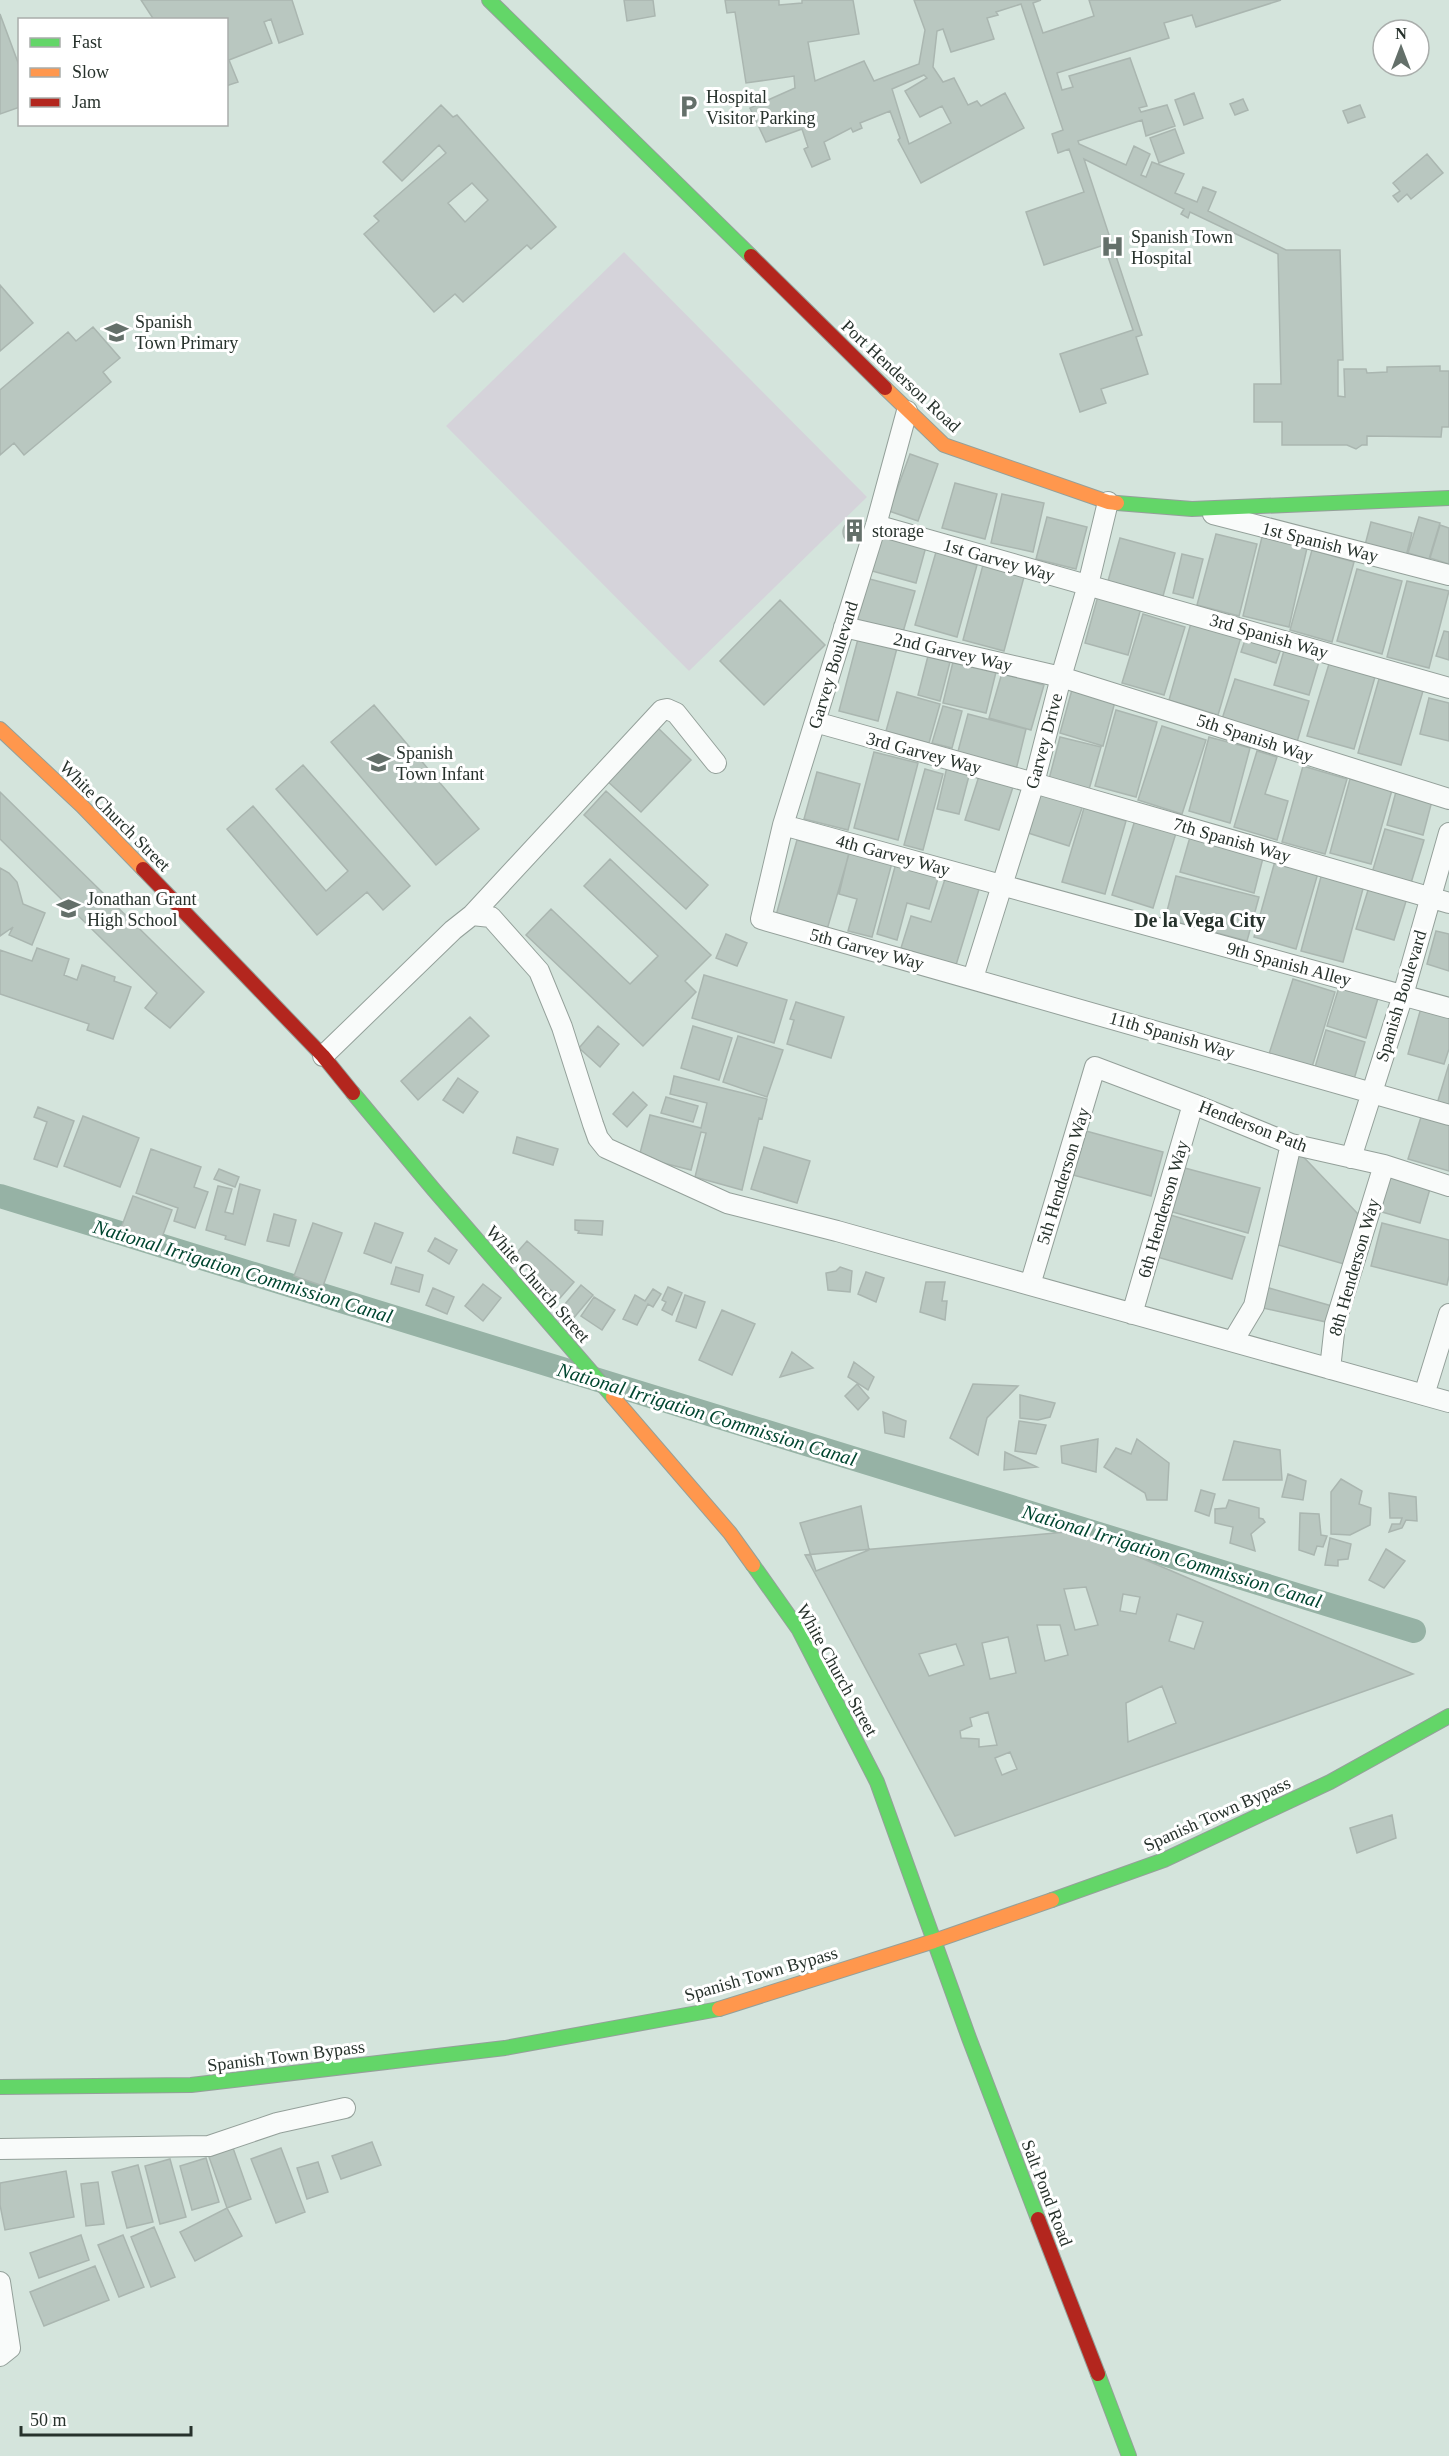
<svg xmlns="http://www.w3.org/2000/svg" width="1449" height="2456" font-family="Georgia,serif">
	<rect width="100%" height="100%" fill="#d4e4dc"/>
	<path fill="#d5d3da" d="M624 252 867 497 689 671 446 426Z"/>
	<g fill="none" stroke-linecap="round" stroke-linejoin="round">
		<path stroke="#96b2a5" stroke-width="24" d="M0 1196 1414 1631"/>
	</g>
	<path fill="#b9c7c0" stroke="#aab6b0" stroke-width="1.5" fill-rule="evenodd" d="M141 0H292L303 34 279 43 271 19 264 22 272 43 229 60 238 82 226 86V20H154Z
		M624 0H653L655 16 627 21Z
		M725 0H779V5L802 3V0H853L859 34 808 42 815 81 864 61 874 81 919 64 925 30 914 0H1041L1033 3 1043 33 1094 16 1089 0H1281L1196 27 1192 15 1164 23 1169 38 1057 73 1062 90 1073 87 1069 76 1130 58 1147 106 1139 108 1141 112 1167 105 1175 126 1146 136 1142 120 1078 141 1079 144 1126 165 1134 146 1150 154 1141 175 1146 177 1152 162 1184 174 1175 193 1197 202 1203 187 1216 192 1208 211 1286 250H1340L1343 360H1338V396L1345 397 1344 369H1366L1367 373 1387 372V367L1440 366V371H1449V427H1442L1441 437 1367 436V445H1362L1356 449 1347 445H1282V422H1254V384H1281L1278 254 1190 212 1188 218 1181 214 1184 209 1084 159 1142 335 1136 337 1148 374 1101 389 1106 403 1080 412 1060 354 1133 330 1104 245 1044 265 1026 212 1084 192 1069 149 1058 153 1052 134 1063 130 1021 4 996 12 998 15 987 18 994 39 951 52 943 29 937 31 933 67 943 82 954 78 968 105 977 101 981 106 1005 93 1024 128 921 183 898 140 900 138 890 111 860 123 862 128 853 132 851 128 824 142 830 159 812 167 804 149 808 147 802 129 766 142 750 108 795 88 794 76 746 83 735 12 727 13ZM924 75 927 78 905 91 920 117 942 106 951 123 909 144 892 89Z
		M0 14 20 68V107L0 114Z
		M1194 93 1203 118 1184 125 1175 100Z
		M1243 99 1248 110 1235 115 1230 104Z
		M441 105 453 117 457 115 556 227 531 249 527 245 463 302 455 294 434 312 364 234 379 221 374 216 446 153 439 145 402 181 383 162ZM472 183 488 200 465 222 448 203Z
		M1360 105 1365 117 1348 123 1343 111Z
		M1175 129 1184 153 1159 163 1150 138Z
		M1427 154 1443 173 1411 199 1407 194 1398 202 1393 196 1400 191 1393 183Z
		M0 285 33 323 0 351Z
		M93 327 120 358 103 372 111 382 24 455 14 443 0 455V390L68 332 76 341Z
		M910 454 938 464 918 521 889 511Z
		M955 483 997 494 985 539 942 528Z
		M1002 494 1044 503 1033 552 991 543Z
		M1047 517 1087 527 1076 569 1036 559Z
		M1419 517 1440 523 1429 559 1408 553Z
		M843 532a11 11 0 1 1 22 0a11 11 0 1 1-22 0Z
		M1371 522 1412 533 1405 560 1364 549Z
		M1440 525 1449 528V564L1430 558Z
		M883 531 927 543 916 583 872 571Z
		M1216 534 1257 544 1239 616 1197 605Z
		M1262 537 1307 548 1289 627 1243 616Z
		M1120 538 1175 553 1163 596 1108 581Z
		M1312 550 1354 562 1332 642 1290 630Z
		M936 552 977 565 957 637 915 625Z
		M1182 554 1203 559 1193 598 1173 593Z
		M983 565 1024 577 1004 651 963 640Z
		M1357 569 1402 581 1382 654 1337 641Z
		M866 578 915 591 903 632 855 619Z
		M1407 581 1449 591 1429 668 1387 657Z
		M1098 596 1141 608 1128 655 1085 643Z
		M780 600 825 645 764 705 720 661Z
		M1143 614 1185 627 1164 695 1122 683Z
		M1191 623 1241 637 1218 715 1169 700Z
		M1444 631 1449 632V660L1436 656Z
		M1247 634 1282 646 1276 663 1241 652Z
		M858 639 897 648 878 721 839 711Z
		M1285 647 1320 658 1309 695 1274 685Z
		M928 656 950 662 940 701 918 695Z
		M953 662 996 672 986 713 943 703Z
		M1329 664 1375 677 1354 749 1307 736Z
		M1002 673 1044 685 1031 730 989 718Z
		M1235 679 1309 701 1297 742 1222 719Z
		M1379 679 1423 691 1401 765 1358 753Z
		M1073 686 1116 698 1103 746 1060 733Z
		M897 692 940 704 929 743 886 731Z
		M1429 698 1449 703V741L1420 734Z
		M374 705 479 829 436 865 331 742Z
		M943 706 962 711 952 748 932 743Z
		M1116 710 1157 722 1136 797 1095 786Z
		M968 714 1026 729 1015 774 956 759Z
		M656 726 691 760 641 812 605 779Z
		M1162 726 1206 740 1182 814 1138 800Z
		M1060 737 1101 747 1088 793 1048 783Z
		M1209 737 1250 748 1230 823 1189 811Z
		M1257 751 1277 757 1265 794 1288 801 1277 840 1234 827Z
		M874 752 918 763 898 840 854 828Z
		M303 765 410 886 383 910 367 892 317 935 227 829 253 806 326 891 348 871 276 789Z
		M1303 766 1347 779 1325 854 1282 842Z
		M947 767 970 772 959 814 937 809Z
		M925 769 943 774 923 850 904 845Z
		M817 772 860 784 848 830 804 819Z
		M979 776 1013 787 999 830 965 820Z
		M1350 779 1392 790 1371 864 1330 853Z
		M1397 788 1433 797 1423 835 1387 825Z
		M606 791 708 885 686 909 584 815Z
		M1039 791 1083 805 1069 846 1025 832Z
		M0 792 204 992 170 1028 145 1008 157 993 0 839Z
		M1084 808 1126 821 1105 894 1062 882Z
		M1135 820 1176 833 1153 908 1112 895Z
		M1385 829 1424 840 1411 883 1372 873Z
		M1190 837 1263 858 1254 893 1180 872Z
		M797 840 849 854 826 933 775 919Z
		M850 848 893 859 872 937 848 931 857 899 839 894Z
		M610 859 711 955 685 981 696 992 643 1046 526 935 551 909 630 984 658 956 584 886Z
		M1275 861 1318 873 1296 949 1254 937Z
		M896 863 939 875 929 909 907 903 897 940 877 934Z
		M0 868 9 873 17 882 23 904 45 913 32 945 9 935 13 927 0 936Z
		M1322 873 1364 885 1343 962 1301 951Z
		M946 876 980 886 956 965 901 948 911 916 931 922Z
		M1176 876 1259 897 1247 941 1165 919Z
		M1369 887 1407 898 1394 940 1356 929Z
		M1436 931 1449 934V971L1427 964Z
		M726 934 747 943 737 966 716 958Z
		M37 948 69 959 64 975 77 980 82 965 115 977 114 981 131 987 113 1039 87 1030 89 1024 0 994V950L32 961Z
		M704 975 787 1000 774 1043 692 1018Z
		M1293 979 1335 992 1312 1067 1269 1054Z
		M1340 984 1379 995 1366 1038 1327 1026Z
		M796 1002 844 1017 831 1058 787 1044 794 1020 790 1019Z
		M1421 1008 1449 1016V1049L1444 1064 1408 1054Z
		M470 1017 489 1036 418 1100 401 1081Z
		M598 1026 619 1044 600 1067 579 1048Z
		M693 1026 732 1038 719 1080 681 1068Z
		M1326 1030 1365 1042 1352 1086 1313 1074Z
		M738 1036 783 1050 767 1097 723 1082Z
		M1449 1064V1106L1437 1104Z
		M674 1076 767 1099 762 1119 759 1118 742 1190 695 1177 706 1133 701 1132 691 1170 639 1157 650 1115 701 1128 707 1103 670 1094Z
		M458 1078 478 1092 463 1113 443 1100Z
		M633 1092 647 1105 627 1127 613 1114Z
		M666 1097 698 1106 693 1122 661 1113Z
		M38 1107 74 1121 57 1167 34 1159 47 1122 34 1117Z
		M83 1116 139 1138 120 1187 64 1166Z
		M1421 1117 1449 1125V1171L1408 1159Z
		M1086 1131 1163 1152 1151 1196 1073 1175Z
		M517 1137 558 1149 553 1165 513 1153Z
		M1291 1144 1359 1215 1335 1324 1254 1306Z
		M764 1147 810 1161 797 1203 751 1189Z
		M151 1149 201 1167 194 1187 208 1192 195 1228 174 1221 178 1208 136 1193Z
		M1181 1167 1260 1188 1248 1233 1169 1211Z
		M219 1169 239 1177 235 1187 214 1179Z
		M1387 1169 1432 1182 1420 1223 1375 1210Z
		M240 1184 260 1190 245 1245 225 1239 226 1236 206 1230 218 1186 232 1189 225 1212 233 1214Z
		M133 1196 172 1210 160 1243 121 1228Z
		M274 1214 296 1220 289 1246 267 1241Z
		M1167 1214 1245 1237 1232 1279 1154 1256Z
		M575 1220 603 1221 602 1235 578 1233 579 1231 575 1230Z
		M313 1223 342 1233 323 1286 294 1276Z
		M375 1223 403 1233 391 1263 364 1253Z
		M1382 1223 1449 1240V1276L1447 1285 1371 1266Z
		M435 1238 457 1250 449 1264 428 1251Z
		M527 1241 574 1282 560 1298 513 1257Z
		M1268 1242 1344 1264 1332 1306 1255 1284Z
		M396 1267 423 1275 419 1292 391 1284Z
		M840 1267 852 1271 850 1292 828 1290 826 1273 836 1271Z
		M866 1272 884 1278 876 1302 858 1294Z
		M926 1282H945L942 1301H947L945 1320 920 1312Z
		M483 1284 501 1298 483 1321 465 1306Z
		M581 1285 593 1295 572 1320 560 1310Z
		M668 1287 682 1293 672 1315 662 1310 666 1302 662 1300Z
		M433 1288 454 1297 447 1314 426 1305Z
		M653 1289 661 1294 653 1307 648 1304 637 1325 623 1319 635 1295 645 1301Z
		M685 1295 705 1302 696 1328 676 1321Z
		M594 1297 615 1310 602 1330 581 1316Z
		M722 1310 755 1324 732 1375 699 1360Z
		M792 1352 813 1368 780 1377Z
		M854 1362 874 1377 868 1390 848 1377Z
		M857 1384 869 1398 858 1410 845 1396Z
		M973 1384 1018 1386 987 1418 978 1455 950 1438Z
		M1020 1395 1055 1403 1050 1417 1038 1420 1020 1418Z
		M883 1412 906 1421 904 1437 885 1433Z
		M1019 1421 1046 1425 1036 1454 1015 1451Z
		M1098 1439 1096 1472 1062 1463 1061 1446Z
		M1137 1439 1169 1463 1167 1500H1147L1145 1493 1104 1467 1116 1448 1131 1454Z
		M1234 1441 1280 1450 1282 1480H1223Z
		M1005 1452 1037 1467 1004 1470Z
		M1288 1474 1306 1481 1303 1500 1282 1497Z
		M1341 1479 1362 1491 1359 1504 1371 1508 1370 1525 1350 1535 1331 1534V1492Z
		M1201 1490 1215 1494 1209 1516 1195 1511Z
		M1389 1493 1416 1497 1417 1521 1406 1520 1402 1528 1389 1532 1392 1524H1400L1402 1518H1390Z
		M1229 1500 1259 1508V1518L1263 1519 1265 1522 1251 1534 1255 1551 1230 1543 1233 1527 1215 1523V1509L1226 1508Z
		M861 1506 869 1550 816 1571 800 1523Z
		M1300 1513 1319 1514 1321 1535 1327 1536 1323 1547 1317 1546 1314 1555 1299 1550Z
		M1078 1531 1413 1674 955 1836 805 1555Z
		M1330 1538 1351 1544 1348 1559 1338 1560V1566L1325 1565Z
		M1386 1549 1405 1561 1384 1588 1369 1580Z
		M1086 1587 1098 1625 1075 1630 1064 1589Z
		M1123 1594 1140 1597 1136 1614 1120 1611Z
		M1177 1614 1203 1622 1194 1649 1169 1641Z
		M1037 1625H1060L1068 1655 1045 1661Z
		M1008 1637 1016 1673 990 1679 982 1643Z
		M956 1644 964 1665 929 1676 919 1654Z
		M1162 1686 1176 1723 1128 1742 1126 1703Z
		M988 1712 997 1745 979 1747V1739L961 1738 960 1731 972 1726 970 1718Z
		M1010 1752 1017 1769 1002 1775 995 1758Z
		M1392 1815 1396 1838 1357 1853 1350 1828Z
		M372 2142 381 2165 341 2179 332 2156Z
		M233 2148 251 2199 227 2208 209 2157Z
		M281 2148 305 2212 276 2223 251 2159Z
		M206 2158 219 2202 192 2210 180 2166Z
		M170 2159 186 2217 160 2224 145 2166Z
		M318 2162 328 2192 307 2199 297 2168Z
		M138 2165 153 2222 127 2228 112 2172Z
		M66 2171 74 2217 5 2230 0 2205V2183Z
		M98 2182 104 2224 86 2226 81 2184Z
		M227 2208 242 2236 195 2261 180 2232Z
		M154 2227 175 2277 151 2287 131 2237Z
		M81 2235 89 2260 39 2278 30 2253Z
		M123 2235 144 2287 119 2297 98 2245Z
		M95 2266 109 2300 44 2326 30 2292Z"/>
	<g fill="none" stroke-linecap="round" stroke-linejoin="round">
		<defs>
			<path id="street" d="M907 411 876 525 783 825 761 919 1449 1115
				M1213 514 1449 575
				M876 525 1449 688
				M844 627 1061 677 1449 799
				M815 722 1034 783 1449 903
				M783 825 1449 1008
				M472 915 662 710 667 709 676 713 716 763
				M973 978 1034 783 1061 677 1088 585 1108 502
				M323 1056 453 930 472 915 491 917 539 971 562 1027 593 1124 598 1138 606 1148 727 1203 837 1231 1449 1402
				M1351 1158 1403 995 1449 833
				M1030 1285 1095 1067 1193 1104 1291 1144 1384 1165 1449 1186
				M1132 1314 1193 1104
				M1233 1341 1254 1306 1291 1144
				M1330 1369 1335 1324 1384 1165
				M1424 1395 1449 1314
				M0 2149 209 2146 277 2123 345 2108
				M0 2282 10 2348 0 2356"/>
			<path id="fast" d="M489 0 751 256
				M1117 503 1192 509 1449 498
				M353 1093 434 1190 613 1397
				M753 1565 799 1630 877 1782 969 2038 1038 2219
				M1052 1900 1164 1860 1330 1782 1449 1716
				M0 2087 191 2085 505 2048 719 2009
				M1098 2374 1129 2456"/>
			<path id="slow" d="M885 388 944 445 1108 502 1117 503
				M0 729 82 806 143 869
				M613 1397 730 1533 753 1565
				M719 2009 934 1941 1052 1900"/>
			<path id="jam" d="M751 256 885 388
				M143 869 323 1056 353 1093
				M1038 2219 1098 2374"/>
		</defs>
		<use href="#street" stroke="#94a09a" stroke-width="22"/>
		<use href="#fast" stroke="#94a09a" stroke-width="16"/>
		<use href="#slow" stroke="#94a09a" stroke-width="16"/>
		<use href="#jam" stroke="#94a09a" stroke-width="16"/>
		<use href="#street" stroke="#f9fbfa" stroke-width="20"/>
		<use href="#fast" stroke="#63d668" stroke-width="14"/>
		<use href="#slow" stroke="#ff974d" stroke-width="14"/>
		<use href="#jam" stroke="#b3261e" stroke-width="14"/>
	</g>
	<defs>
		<symbol id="parking-bare" viewBox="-9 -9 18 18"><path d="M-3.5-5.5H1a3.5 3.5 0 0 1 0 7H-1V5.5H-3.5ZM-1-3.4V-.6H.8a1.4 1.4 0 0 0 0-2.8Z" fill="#64706a" stroke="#fff" stroke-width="2.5" paint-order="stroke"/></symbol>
		<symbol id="hospital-bare" viewBox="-9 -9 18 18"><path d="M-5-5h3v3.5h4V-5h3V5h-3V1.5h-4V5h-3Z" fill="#64706a" stroke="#fff" stroke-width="2.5" paint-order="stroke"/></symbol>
		<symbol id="school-bare" viewBox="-9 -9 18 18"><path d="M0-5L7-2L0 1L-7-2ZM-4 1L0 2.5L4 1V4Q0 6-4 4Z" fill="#64706a" stroke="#fff" stroke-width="2.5" paint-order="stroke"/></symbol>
		<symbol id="building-bare" viewBox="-9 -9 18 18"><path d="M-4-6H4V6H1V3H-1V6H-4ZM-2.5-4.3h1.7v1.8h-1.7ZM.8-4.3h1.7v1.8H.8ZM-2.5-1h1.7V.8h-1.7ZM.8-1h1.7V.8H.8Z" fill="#64706a" stroke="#fff" stroke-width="2.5" paint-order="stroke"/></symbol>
	</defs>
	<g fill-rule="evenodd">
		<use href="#parking-bare" x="672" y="90" width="33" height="33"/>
		<use href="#hospital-bare" x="1096" y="230" width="33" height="33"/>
		<use href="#school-bare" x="100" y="316" width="33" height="33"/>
		<use href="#building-bare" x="838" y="514" width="33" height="33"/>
		<use href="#school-bare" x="362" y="746" width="33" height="33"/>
		<use href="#school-bare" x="52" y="892" width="33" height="33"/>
	</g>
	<g text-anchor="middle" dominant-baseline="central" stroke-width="6" stroke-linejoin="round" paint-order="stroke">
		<g font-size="18" fill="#27322c" stroke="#fff" text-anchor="start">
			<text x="706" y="97">Hospital<tspan x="706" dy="21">Visitor Parking</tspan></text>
			<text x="1131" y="237">Spanish Town<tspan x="1131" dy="21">Hospital</tspan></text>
			<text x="135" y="322">Spanish<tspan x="135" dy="21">Town Primary</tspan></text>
			<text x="872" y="531">storage</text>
			<text x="396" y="753">Spanish<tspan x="396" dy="21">Town Infant</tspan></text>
			<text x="87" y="899">Jonathan Grant<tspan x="87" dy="21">High School</tspan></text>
		</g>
		<g font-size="18" fill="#27322c" stroke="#fff">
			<text transform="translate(901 376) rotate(43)">Port Henderson Road</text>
			<text transform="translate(1320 542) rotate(14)">1st Spanish Way</text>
			<text transform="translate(999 560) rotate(16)">1st Garvey Way</text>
			<text transform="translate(1269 636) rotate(16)">3rd Spanish Way</text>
			<text transform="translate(953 652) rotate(13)">2nd Garvey Way</text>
			<text transform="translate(833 665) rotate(-73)">Garvey Boulevard</text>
			<text transform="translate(1255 738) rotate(18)">5th Spanish Way</text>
			<text transform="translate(1044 741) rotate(-75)">Garvey Drive</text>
			<text transform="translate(924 753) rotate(15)">3rd Garvey Way</text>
			<text transform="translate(115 816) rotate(45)">White Church Street</text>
			<text transform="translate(1232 840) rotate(16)">7th Spanish Way</text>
			<text transform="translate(893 855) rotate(15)">4th Garvey Way</text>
			<text transform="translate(867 949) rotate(15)">5th Garvey Way</text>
			<text transform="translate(1289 964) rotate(15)">9th Spanish Alley</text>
			<text transform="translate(1401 996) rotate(-73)">Spanish Boulevard</text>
			<text transform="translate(1172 1035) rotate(16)">11th Spanish Way</text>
			<text transform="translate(1253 1126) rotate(21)">Henderson Path</text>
			<text transform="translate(1063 1176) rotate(-73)">5th Henderson Way</text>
			<text transform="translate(1163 1209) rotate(-74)">6th Henderson Way</text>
			<text transform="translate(1354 1267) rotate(-74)">8th Henderson Way</text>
			<text transform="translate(538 1284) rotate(49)">White Church Street</text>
			<text transform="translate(837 1670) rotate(61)">White Church Street</text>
			<text transform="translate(1217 1814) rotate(-24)">Spanish Town Bypass</text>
			<text transform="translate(761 1974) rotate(-16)">Spanish Town Bypass</text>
			<text transform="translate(286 2056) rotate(-7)">Spanish Town Bypass</text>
			<text transform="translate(1047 2193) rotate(69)">Salt Pond Road</text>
		</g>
		<g font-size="20" font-weight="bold" fill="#27322c" stroke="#fff">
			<text x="1200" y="920">De la Vega City</text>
		</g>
		<g font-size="20" font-style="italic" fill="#014630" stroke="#fff">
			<text transform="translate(243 1271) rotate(17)">National Irrigation Commission Canal</text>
			<text transform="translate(707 1414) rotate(17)">National Irrigation Commission Canal</text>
			<text transform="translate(1172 1556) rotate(17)">National Irrigation Commission Canal</text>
		</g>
	</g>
	<rect x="18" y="18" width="210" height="108" fill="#ffffff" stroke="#a9adab" stroke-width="1.5"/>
	<rect x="30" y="38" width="30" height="9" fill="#63d668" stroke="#a9adab" stroke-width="1.5"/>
	<text x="72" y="48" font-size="18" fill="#27322c">Fast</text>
	<rect x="30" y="68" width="30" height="9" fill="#ff974d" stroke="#a9adab" stroke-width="1.5"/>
	<text x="72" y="78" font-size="18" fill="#27322c">Slow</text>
	<rect x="30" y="98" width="30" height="9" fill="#b3261e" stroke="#a9adab" stroke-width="1.5"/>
	<text x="72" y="108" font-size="18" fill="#27322c">Jam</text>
	<g transform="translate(1401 48)"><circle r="28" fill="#ffffff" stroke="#a9adab" stroke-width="1.5"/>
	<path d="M0-4.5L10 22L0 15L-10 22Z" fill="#64706a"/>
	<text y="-9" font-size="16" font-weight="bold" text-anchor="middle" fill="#27322c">N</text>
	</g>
	<path d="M21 2426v9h170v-9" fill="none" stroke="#27322c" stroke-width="3"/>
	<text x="30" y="2426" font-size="18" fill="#27322c" stroke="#ffffff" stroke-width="4.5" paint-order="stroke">50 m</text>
</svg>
